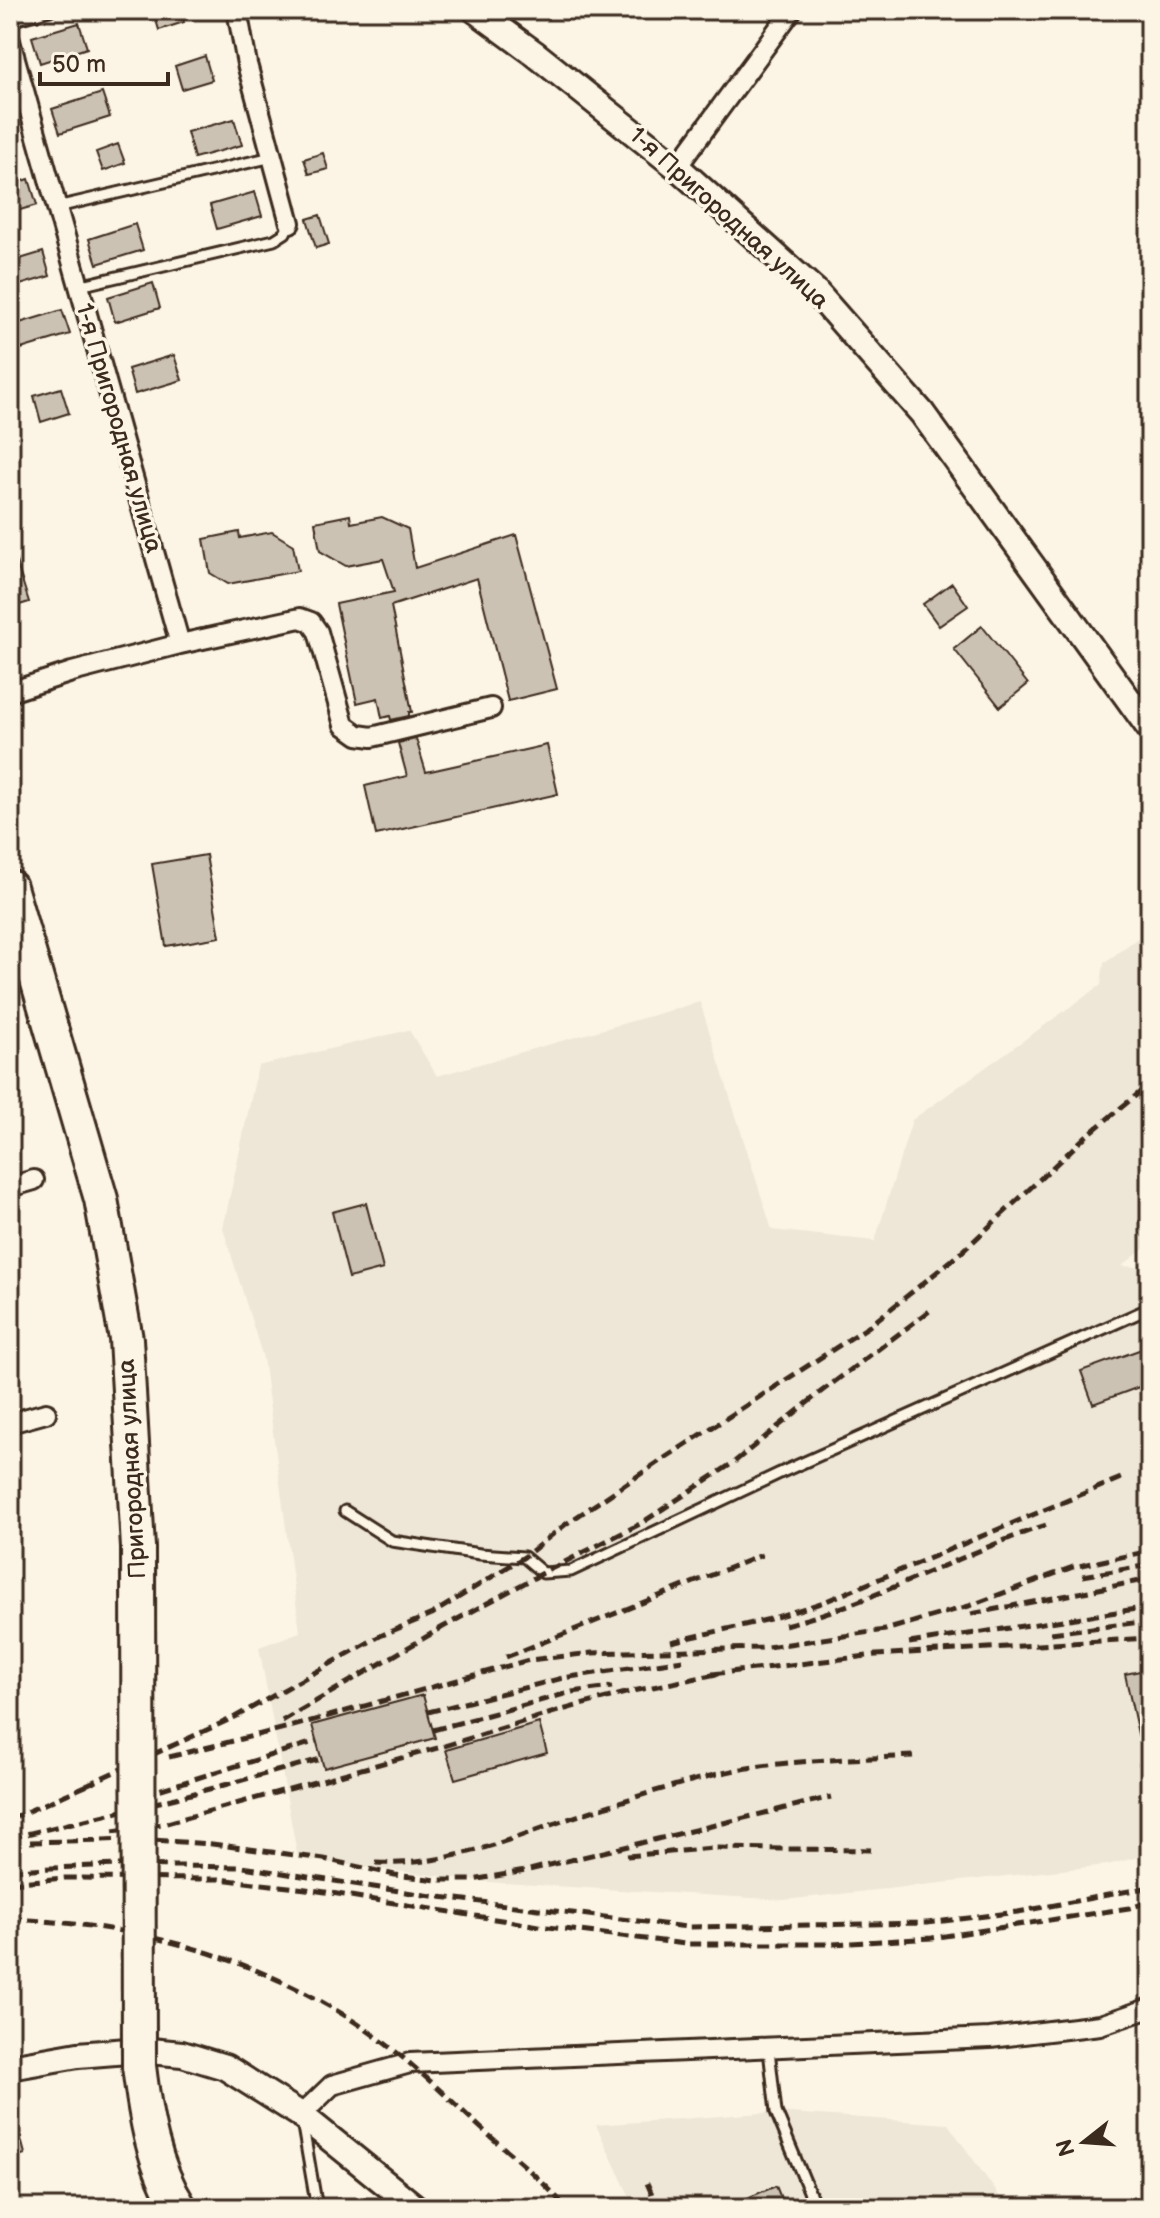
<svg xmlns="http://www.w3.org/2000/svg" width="1160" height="2218" font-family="'Balsamiq Sans',sans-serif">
	<rect width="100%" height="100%" fill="#fcf5e5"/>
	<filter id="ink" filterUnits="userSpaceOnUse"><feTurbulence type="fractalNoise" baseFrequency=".0125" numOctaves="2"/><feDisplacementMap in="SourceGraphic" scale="16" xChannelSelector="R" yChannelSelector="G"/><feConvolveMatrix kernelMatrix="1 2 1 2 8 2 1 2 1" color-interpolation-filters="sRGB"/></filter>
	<g filter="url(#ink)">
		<path fill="#eee6d6" d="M1150 929V1244L1122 1266 1150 1268V1854L1107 1865 784 1900 488 1882 298 1859 259 1647 300 1632 263 1358 223 1228 258 1066 409 1030 437 1076 700 1002 772 1230 875 1241 912 1120 1101 985 1104 963Z
			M776 2112 948 2124 1008 2208H635L596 2125Z"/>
		<path fill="#ccc2b3" stroke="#3b2a1e" stroke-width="2" d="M153 10H181L184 22 159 30Z
			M79 23 87 48 40 63 32 37Z
			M205 56 212 80 182 89 175 66Z
			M102 93 110 117 60 133 52 109Z
			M234 119 242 145 194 158 187 132Z
			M118 144 125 163 103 171 96 152Z
			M323 153 328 169 309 174 304 159Z
			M29 179 37 205 10 213V185Z
			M255 192 262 216 217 229 210 205Z
			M320 215 329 244 316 248 307 219Z
			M135 224 143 250 97 264 89 239Z
			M43 252 50 276 10 288V262Z
			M153 283 160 308 115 322 108 297Z
			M62 310 70 334 21 349 13 325Z
			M174 355 182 380 135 394 128 369Z
			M61 388 69 413 41 422 34 396Z
			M350 515 351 523 382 517 408 529 415 568 516 535 557 689 508 701 477 578 391 606 412 712H409V716L391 720 390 716 382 718 378 698 357 703 336 604 394 592 383 559 346 566 320 551 315 522Z
			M239 532 240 538 272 532 293 545 298 571 228 584 210 573 204 539Z
			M13 552 29 602 10 608V553Z
			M952 583 968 606 939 626 923 604Z
			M982 626 1028 684 1000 707 954 649Z
			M416 739 426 772 547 745 558 794 376 835 365 786 407 776 398 743Z
			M206 855 220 937 166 946 152 864Z
			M366 1203 383 1269 349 1278 332 1212Z
			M1150 1346V1383L1093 1404 1081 1371Z
			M1150 1669V1756L1143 1757 1125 1674Z
			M423 1695 435 1738 324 1768 312 1725Z
			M539 1723 547 1753 455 1779 446 1750Z
			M10 2116H15L25 2154 10 2158Z
			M776 2186 785 2208H723Z"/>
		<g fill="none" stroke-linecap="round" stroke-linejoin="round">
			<defs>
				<path id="lane" d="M10 21 50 10
					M57 207 272 157
					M79 286 274 240 285 233 290 223
					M345 1511 392 1541 480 1554 524 1557 543 1573 571 1571 780 1473 1150 1308
					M1146 1764 1150 1763
					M769 2050 776 2112 816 2208
					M302 2121 317 2208"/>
				<path id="street" d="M237 10 247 64 290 223
					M10 41 180 644 72 672 10 692
					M677 167 792 10
					M180 644 300 618 311 622 318 632 344 725 358 735 372 737 491 708
					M10 1187 34 1180
					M10 1423 46 1413
					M301 2115 332 2085 410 2063 990 2038 1100 2025 1150 2008"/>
				<path id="secondary" d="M475 10 534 53 677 167 815 291 922 413 1150 729
					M10 2067 78 2055 140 2050 182 2054 225 2067 301 2115 416 2208"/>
				<path id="highway" d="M10 887 101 1199 126 1339 138 1548
					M139 2066C145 2115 153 2166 180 2208"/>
			</defs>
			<use href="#lane" stroke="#3b2a1e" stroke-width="15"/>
			<use href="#street" stroke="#3b2a1e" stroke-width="24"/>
			<use href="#secondary" stroke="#3b2a1e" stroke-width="30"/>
			<use href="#highway" stroke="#3b2a1e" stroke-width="38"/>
			<use href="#lane" stroke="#fcf5e5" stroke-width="9"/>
			<use href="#street" stroke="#fcf5e5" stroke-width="18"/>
			<use href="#secondary" stroke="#fcf5e5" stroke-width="24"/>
			<use href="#highway" stroke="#fcf5e5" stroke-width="32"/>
			<path stroke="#3b2a1e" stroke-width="5" stroke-dasharray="12 6" stroke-linecap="butt" d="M1083 1576 1150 1565
				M971 1614 1150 1579
				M785 1625C875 1602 958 1555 1046 1525
				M1051 1633 1150 1621
				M671 1642 770 1619 824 1602 1121 1478
				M909 1643 1150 1607
				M506 1657 762 1555
				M712 1674 876 1655 1150 1638
				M428 1712 563 1678 683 1660
				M282 1721 443 1627 543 1573 640 1524 733 1463 822 1391 931 1310
				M433 1730 572 1692 612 1687
				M169 1757 293 1726 529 1660 592 1653 761 1648 885 1630 969 1606 1073 1567 1150 1551
				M86 1785 235 1717 380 1636 432 1614 524 1557 566 1524 657 1463 868 1327 962 1252 1085 1137 1150 1084
				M126 1800 317 1741
				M10 1819 97 1781
				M113 1831 163 1824 441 1747 558 1711 633 1691 722 1673
				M10 1838 176 1798 321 1759
				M30 1842 136 1839 212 1844 324 1859 395 1875 437 1880H472L525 1871 831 1797
				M627 1856 713 1848 871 1850
				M376 1863C449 1866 504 1841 571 1818 615 1803 660 1789 706 1777 772 1759 845 1760 913 1756
				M10 1870 116 1865 243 1867 432 1896 687 1927 927 1923 1018 1912 1150 1887
				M10 1883 64 1878 219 1879 306 1889 539 1926 686 1944H833L932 1938 1129 1908 1150 1902
				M10 1919C135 1924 256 1956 361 2026 405 2056 443 2093 482 2129 510 2154 542 2179 566 2208
				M647 2183 658 2208"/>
			<defs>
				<path id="highway-bridge" d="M138 1548 139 2066"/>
			</defs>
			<use href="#highway-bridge" stroke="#3b2a1e" stroke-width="38" stroke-linecap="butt"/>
			<use href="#highway-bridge" stroke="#fcf5e5" stroke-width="32"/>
		</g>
	</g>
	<g text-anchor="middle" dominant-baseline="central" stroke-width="7" stroke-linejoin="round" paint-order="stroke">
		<g font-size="24" fill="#3b2a1e" stroke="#fcf5e5">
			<text transform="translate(729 218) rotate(42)">1-я Пригородная улица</text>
			<text transform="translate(119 428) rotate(74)">1-я Пригородная улица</text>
			<text transform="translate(132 1469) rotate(-93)">Пригородная улица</text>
		</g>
	</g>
	<rect width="1160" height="2218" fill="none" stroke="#fcf5e5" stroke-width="40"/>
	<rect x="20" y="20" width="1120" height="2178" fill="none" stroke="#3b2a1e" stroke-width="3" filter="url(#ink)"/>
	<g transform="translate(1084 2142) rotate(253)" stroke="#fcf5e5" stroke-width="6" paint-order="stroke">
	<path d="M0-6L14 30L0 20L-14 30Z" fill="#3b2a1e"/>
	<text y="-12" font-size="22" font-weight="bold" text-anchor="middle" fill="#3b2a1e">N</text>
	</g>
	<path d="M40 72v12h128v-12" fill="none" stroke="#3b2a1e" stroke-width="4"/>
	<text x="52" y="72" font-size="24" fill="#3b2a1e" stroke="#fcf5e5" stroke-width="6" paint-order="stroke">50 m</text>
</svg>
